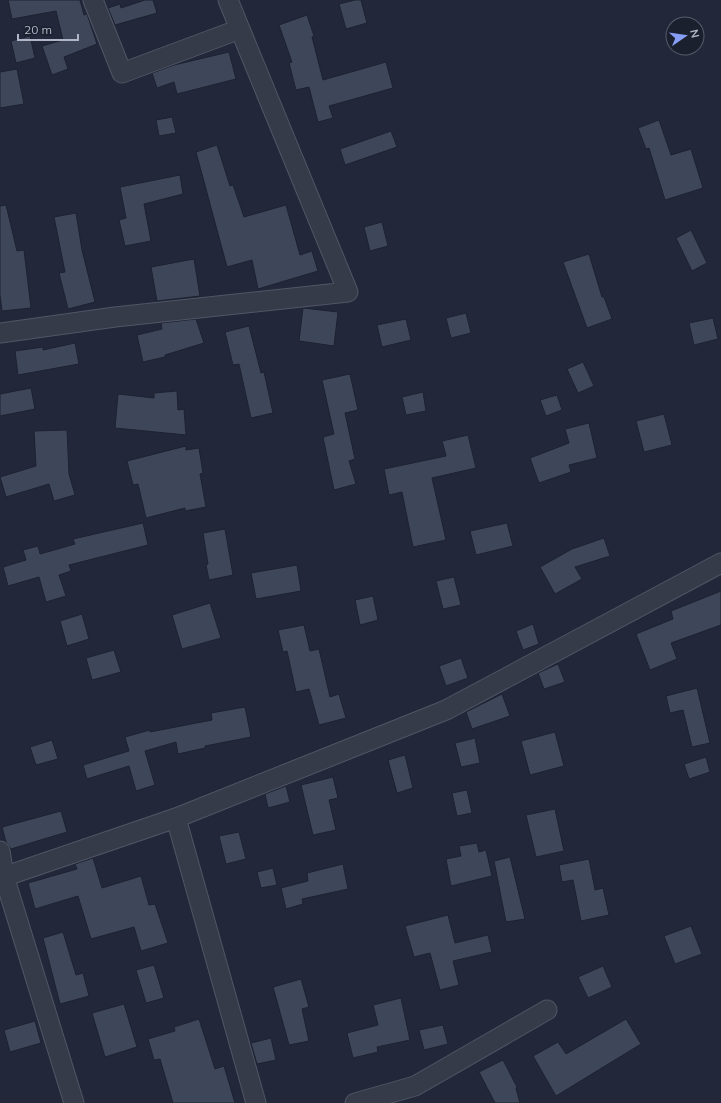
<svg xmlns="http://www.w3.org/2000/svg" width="721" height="1103" font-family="Mulish,sans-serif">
	<rect width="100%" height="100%" fill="#22283a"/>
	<path fill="#3e4659" stroke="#1d2231" d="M8 0H80L84 15 87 14 97 44 64 57 68 69 52 75 42 46 63 40 56 11 12 19Z
		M145 0H153L157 13 115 25 108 8 120 4 121 8Z
		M355 0H361L367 23 346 29 339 4Z
		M307 15 314 36 312 37 323 80 386 62 393 88 329 106 333 118 318 122 309 87 296 90 289 63 292 62 279 25Z
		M30 36 35 58 16 63 11 41Z
		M229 52 236 79 177 94 174 82 157 88 152 73 174 65Z
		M17 69 24 104 0 108V72Z
		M172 117 176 133 159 136 156 120Z
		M659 120 671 155 691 149 703 188 665 200 649 148 646 149 638 128Z
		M391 131 397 147 345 165 340 149Z
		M217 145 230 186 233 185 244 217 286 205 300 255 312 251 318 271 258 289 252 260 227 267 196 152Z
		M180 175 183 194 144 204 151 241 125 246 119 220 126 218 120 187Z
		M6 205 17 251 24 250 31 308 2 311 0 295V206Z
		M76 213 82 250 95 302 68 309 59 273 65 272 54 217Z
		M382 222 388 246 370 251 364 227Z
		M691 230 707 263 692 271 676 238Z
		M589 254 602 297H604L612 319 587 328 563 262Z
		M194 259 200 296 157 301 151 267Z
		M303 308 338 312 334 346 299 341Z
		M466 313 471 333 451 338 446 318Z
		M713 318 718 339 694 345 689 323Z
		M196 319 204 343 165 355V357L143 362 137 335 162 329 161 323Z
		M406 319 411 340 382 347 377 325Z
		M249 326 261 373 264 372 273 413 251 418 239 364 233 365 225 332Z
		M75 343 79 364 18 375 15 351 43 347V350Z
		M583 362 594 386 578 393 567 369Z
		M350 374 358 410 345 413 355 459 349 461 356 484 334 490 323 437 334 434 322 380Z
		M31 388 35 409 0 416V394Z
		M177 391 178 410 184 409 186 435 115 428 118 394 154 398V393Z
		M423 392 426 411 406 415 402 397Z
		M557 395 562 410 546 416 540 400Z
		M664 414 672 445 644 452 636 421Z
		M589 423 597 458 569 465 571 472 539 483 530 458 569 443 565 429Z
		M67 430 69 474 75 495 54 501 49 484 6 497 0 477 36 466 34 431Z
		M468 435 476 468 432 478 446 540 413 547 402 492 389 495 384 469 446 456 442 441Z
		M186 446V450L199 448 203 473 200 474 206 507 185 511V508L146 518 138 484 133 485 127 461Z
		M143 523 148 545 69 565 71 571 59 575 66 596 46 602 39 577 8 586 3 567 26 560 23 550 38 546 40 554 75 544 73 539Z
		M507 523 513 546 476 555 470 531Z
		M225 529 233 575 209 580 206 565 208 564 203 533Z
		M604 538 610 556 575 567 582 579 555 594 540 567 572 549Z
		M297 565 301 591 256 599 251 573Z
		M454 577 461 605 443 609 436 581Z
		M721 591V625L671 643 677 659 650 670 636 634 673 619 671 611Z
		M373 596 378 620 360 625 355 600Z
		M210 603 221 638 182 649 172 615Z
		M82 614 89 639 67 646 60 621Z
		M533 624 539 644 523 650 516 631Z
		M304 625 310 651 319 649 330 697 339 694 346 718 319 725 309 689 296 692 287 651 283 652 278 630Z
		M114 650 121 672 92 680 86 658Z
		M461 658 468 678 446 686 439 666Z
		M558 664 565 682 544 689 538 673Z
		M697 688 710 743 692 747 683 710 670 713 666 696Z
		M502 694 510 716 472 729 466 712Z
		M245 707 251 737 205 746V748L178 754 176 742 145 751 155 785 136 791 129 766 87 779 83 765 129 751 125 737 150 730V732L212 720 211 713Z
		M555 732 564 766 530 775 521 741Z
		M475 738 480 763 461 767 455 743Z
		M52 740 58 759 36 765 30 747Z
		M405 755 413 788 397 793 388 760Z
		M706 757 710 772 689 779 684 764Z
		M333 777 338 798 329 800 336 830 313 835 301 785Z
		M286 786 290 802 268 808 265 794Z
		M467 790 472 813 457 816 452 793Z
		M555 809 564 851 536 857 526 815Z
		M61 811 67 832 11 849 6 842 2 827Z
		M239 832 246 859 226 864 219 836Z
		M477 843 479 852 486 850 492 876 451 886 446 859 461 856 459 846Z
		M510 857 525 919 506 922 494 861Z
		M93 858 102 888 141 876 149 905 155 904 168 943 141 951 134 927 91 939 78 896 35 909 28 883 77 869 75 864Z
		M589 859 595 890 603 888 609 915 581 921 573 880 562 882 559 865Z
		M343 864 348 889 302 899 303 904 286 909 281 888 308 881 307 873Z
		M273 868 277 885 261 888 257 872Z
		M448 915 455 943 488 935 492 952 453 961 459 985 440 990 430 953 414 957 405 926Z
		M691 926 702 954 675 964 664 936Z
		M63 932 76 975 83 973 89 996 60 1004 43 938Z
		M154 965 164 998 146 1003 136 970Z
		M603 966 612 987 588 998 578 977Z
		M301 979 309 1007 302 1009 309 1041 289 1045 273 987Z
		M401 998 410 1040 377 1047 378 1052 353 1058 347 1033 378 1025 373 1005Z
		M124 1004 137 1047 105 1057 92 1013Z
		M199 1019 215 1069 224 1066 235 1103H173L160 1059 154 1060 148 1039 175 1031 174 1027Z
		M626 1019 641 1044 556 1096 533 1056 558 1042 566 1054Z
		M35 1021 41 1043 10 1052 4 1030Z
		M443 1025 448 1044 424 1050 419 1030Z
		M271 1038 276 1060 257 1064 251 1043Z
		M503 1060 517 1087 516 1088 520 1103H495L479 1072Z"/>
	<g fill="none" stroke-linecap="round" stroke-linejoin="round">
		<defs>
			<path id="minor" d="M93 0 122 73 240 29
				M0 333 115 317 348 292 228 0
				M176 818 256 1103
				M0 851 4 876 74 1103
				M0 878 176 818 446 710 721 563
				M355 1103 415 1086 547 1010"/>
		</defs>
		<use href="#minor" stroke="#515665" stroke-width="21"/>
		<use href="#minor" stroke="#363b4a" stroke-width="19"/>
	</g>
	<g transform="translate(685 36) rotate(77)"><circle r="19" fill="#1b202f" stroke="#575c6b"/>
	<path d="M0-3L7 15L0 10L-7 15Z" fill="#879ef6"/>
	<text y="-6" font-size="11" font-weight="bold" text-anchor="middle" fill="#b1b6c6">N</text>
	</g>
	<path d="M18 34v6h60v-6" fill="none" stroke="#b1b6c6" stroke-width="2"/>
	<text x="24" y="34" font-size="12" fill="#b1b6c6" stroke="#1b202f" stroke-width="3" paint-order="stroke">20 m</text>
</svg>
